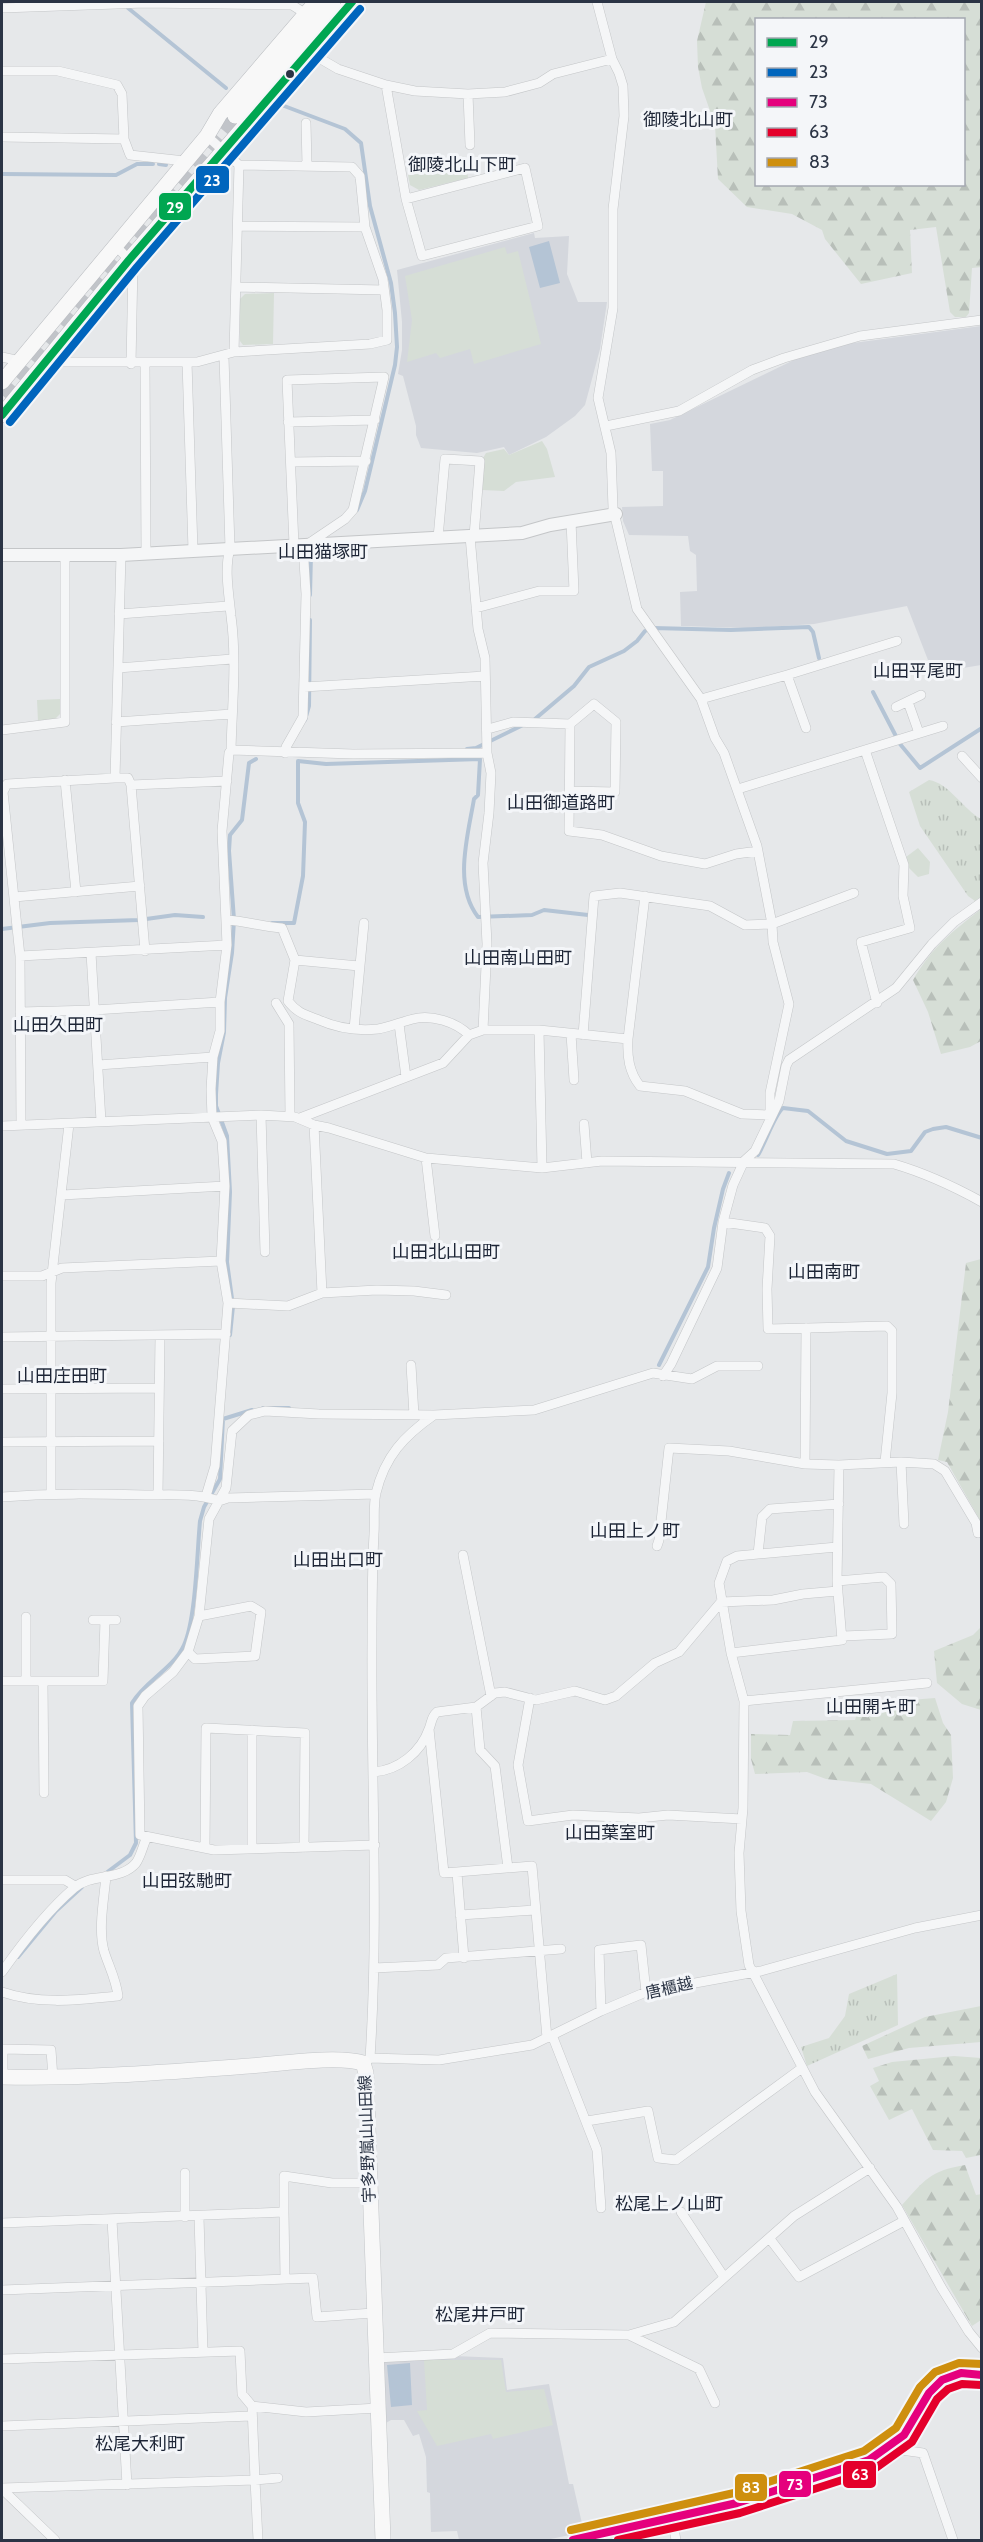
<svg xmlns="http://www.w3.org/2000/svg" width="983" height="2542" font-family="Cabin,'Noto Sans JP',sans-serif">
	<defs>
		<pattern id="grass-tufts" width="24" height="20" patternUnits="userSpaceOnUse" patternTransform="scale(1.5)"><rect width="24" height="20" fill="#d6ded6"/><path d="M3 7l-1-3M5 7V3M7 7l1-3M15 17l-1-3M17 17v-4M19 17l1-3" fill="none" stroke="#b8bfb9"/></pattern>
		<pattern id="forest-firs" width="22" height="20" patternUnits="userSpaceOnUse" patternTransform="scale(1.5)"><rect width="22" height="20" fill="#d6ded6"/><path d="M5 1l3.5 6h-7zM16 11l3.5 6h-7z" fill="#b8bfb9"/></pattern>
	</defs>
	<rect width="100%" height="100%" fill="#e6e8ea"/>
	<path fill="#d4d7dd" d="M534 233 535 238 569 236 567 274 578 302H607L600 349 585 405 575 416 546 437 509 455 504 447 477 453 421 448 416 435V426L403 376 398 374 402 350V322L397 270Z
		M981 326V665L933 673 907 606 814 624 748 628 681 626 680 592 697 591 696 555 690 551 688 536 629 535 623 521 622 507 663 506V471H652L650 424 670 420 798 358 838 345Z
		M454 2356 503 2358 507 2390 549 2384 569 2484H573L584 2532 546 2540H459L457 2531 431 2532 430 2493 427 2492 426 2457 419 2434 413 2436 404 2420H391L386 2423 382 2363 384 2360Z"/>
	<path fill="url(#grass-tufts)" d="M929 780C949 783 963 809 981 819V897L975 901 968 896 920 826 909 792Z
		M897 1974 898 2025 807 2066 801 2047 829 2038 845 2016 849 1994Z"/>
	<path fill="url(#forest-firs)" fill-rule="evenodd" d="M706 2H981L982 267 972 268 969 313 966 317H955L950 312 936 227 910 230 912 273 861 284 825 239 822 230 792 214 747 207 718 179 715 125 702 88 698 67 697 41ZM756 20H964V184H756Z
		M981 909V1041L970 1047 941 1054 928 1012 913 980C932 947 952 932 981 909Z
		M981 1259H982L981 1522 947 1462 938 1460 948 1412 966 1263Z
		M981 1627V1710L962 1704 937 1683 934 1651 973 1635Z
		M935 1698 943 1723 951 1735 953 1778 946 1802 931 1821 871 1784 826 1779 807 1772 755 1774 751 1759V1734L790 1735 793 1721 855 1720 860 1704Z
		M981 2006V2042L909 2048 868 2059 862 2046 925 2017Z
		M954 2056 981 2058V2155L966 2158 962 2151 933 2150 912 2109 889 2120 870 2086 879 2081 873 2068 892 2062Z
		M965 2165 976 2195 982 2194 981 2320 972 2326 902 2205C925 2180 929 2171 965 2165Z"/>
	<path fill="#d6ded6" d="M467 169 468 178 419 190 410 185 408 175Z
		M505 247 507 254 518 251 541 344 474 364 470 349 440 358 436 353 407 362 412 320 405 276Z
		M274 293 273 344 243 345 240 341V299L245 294Z
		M542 441 547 449 555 477 516 482 504 491 482 490 483 458 486 453 504 449 509 455Z
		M60 699V714L54 720 38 721 37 700Z
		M918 848 930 862 929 874 918 877 909 868 906 857Z
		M424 2360H501L506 2392 544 2389 553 2425 493 2439 491 2434 437 2446 417 2411 427 2410Z"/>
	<path fill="#b4c4d5" d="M549 241 560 283 540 288 529 247Z
		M410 2363 412 2405 391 2407 387 2365Z"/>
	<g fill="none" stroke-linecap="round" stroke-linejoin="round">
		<path stroke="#b4c4d5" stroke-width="4" d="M128 8 226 88
			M279 104 345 129 361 143 370 206 391 283 395 313 397 347 395 365 365 491 357 510
			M159 164 166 165
			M2 174 116 175 137 164H153
			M310 595 311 554 316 547
			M873 692 900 744 920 768 982 728
			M535 719 574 686 589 667 624 651 637 641 645 631 653 628 731 630 809 627 813 632 819 658
			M305 720 309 706 310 620
			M467 749 476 748 523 725
			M272 923H294L303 876 305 822 298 803V761L326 764 480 759 478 795 474 799C468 835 453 885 478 917L532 915 544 910 588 915
			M2 929 50 923 139 920 175 915 203 917
			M758 1155C765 1144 775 1114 783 1108L808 1111 846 1141 887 1154 911 1151 925 1132 933 1129 946 1127 982 1138
			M230 1335 233 1306 227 1262 230 1192 227 1136 216 1106V1094L218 1063 224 1032 225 998 232 953 234 920 229 851 230 835 242 820 249 763 256 759
			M659 1365 708 1267 714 1228 723 1189 729 1173
			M263 1408H289
			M223 1419 252 1410
			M106 1873 130 1855 136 1843 132 1703C145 1681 173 1669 184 1645 196 1619 197 1552 200 1521L204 1507 220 1479 223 1418
			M18 1957 56 1911 82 1887"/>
		<path stroke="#c1c4c9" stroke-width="15" stroke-dasharray="15 8" stroke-linecap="butt" d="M2 395 235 116"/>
		<defs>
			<path id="minor" d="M597 2 612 59 619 73 623 86 624 116 613 209V308L598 398 611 453 613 508 637 609 701 699 715 738 724 753 757 846 772 924 773 942 789 1004 770 1093V1115
				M2 8 145 3 292 5 306 14
				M307 51 338 69 386 85 415 91 468 94 505 92 539 83 553 74 612 59
				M2 71H58L117 85 122 94 124 139 130 155 185 161
				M386 85 406 199 422 256 538 226 525 168 406 199
				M468 94 470 145
				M306 123 307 165
				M2 137 124 139
				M238 226 365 227
				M115 245 133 264 131 364
				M236 287 384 290
				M234 352 239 165
				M2 357 20 361
				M46 362H197L234 352 370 344 387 340V310L383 279 365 227 360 176 352 167 239 165 207 136
				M187 362 193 550
				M145 363 146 553
				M288 422 375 420
				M606 426 679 411 752 370 784 358 860 336 982 320
				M291 462 366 461
				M470 536 478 629 485 658 487 753 491 773 489 813 483 863 487 944 483 1030
				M438 538 445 459 480 461 474 536
				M294 545 287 380 384 377 353 510 345 519 308 544
				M476 608 539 591H574L571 521
				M119 614 228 606
				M118 668 232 659
				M787 675 806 728
				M304 687 485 676
				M701 699 787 675 897 641
				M908 702 919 733
				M896 707 921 695
				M116 722 232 714
				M570 724 569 831 602 835 661 856 705 864 736 854 758 851
				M488 729 513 722 570 724 594 704 616 722 615 792 569 791
				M2 730 65 722V555
				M231 750 353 754 487 753
				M865 750 904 865 903 896 910 928 861 942 877 1003
				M285 753 286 747 303 717 306 594 303 545
				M962 756 982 778
				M115 778 121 555
				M65 780 76 892
				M131 785 145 951
				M738 789 943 726
				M645 896 628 1039C627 1057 629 1072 640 1086L685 1091 742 1114 770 1115
				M14 897 140 886
				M227 920C246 921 263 927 282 928L295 960 288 1001C297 1013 306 1015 319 1020 337 1028 358 1031 378 1029 390 1027 401 1022 413 1019 431 1014 456 1022 469 1035
				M91 953 101 1121
				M20 956 227 945
				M295 960 359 966
				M276 1003 289 1024 290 1116
				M20 1012 94 1010 220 1002
				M399 1024 406 1077
				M354 1029 364 923
				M539 1030 542 1168
				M571 1034 574 1080
				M583 1035 594 896 620 893 710 906 745 925 772 924 854 893
				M98 1065 213 1057
				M261 1115 265 1252
				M300 1118 443 1063 469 1035 483 1030H539L628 1039
				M584 1124 587 1163
				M21 1125 20 956 3 792 7 784 115 778H128L131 785 227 781
				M314 1125 322 1293
				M2 1126 261 1115 295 1117 314 1125 329 1128 426 1158 542 1168 602 1161 894 1164C925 1173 953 1186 982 1202
				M426 1158 435 1236
				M62 1195 225 1186
				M723 1222 765 1228 770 1236 767 1289 768 1329 887 1326 892 1331V1393L885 1462
				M2 1276H42L62 1268 221 1261
				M228 1303 288 1306 322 1293 377 1290 414 1291 446 1295
				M2 1337 226 1334
				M411 1365 414 1415
				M663 1376 671 1364 717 1268 723 1222 733 1185 744 1161 755 1151 779 1101 786 1066 789 1060 896 988 932 944 954 922 982 902
				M2 1389 159 1388
				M2 1442 159 1441
				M901 1462 904 1524
				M805 1464 806 1328
				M51 1493V1283L69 1124
				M158 1495 160 1336
				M206 1496 215 1466 228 1303 221 1261 225 1186 222 1141 212 1117 211 1089 213 1057 220 1031V1002L227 945 222 831 229 753 231 750C232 707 237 660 231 616 229 594 224 570 230 548L224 357
				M2 1497C50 1493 97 1494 146 1495 170 1495 196 1493 219 1501L228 1498 376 1494
				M657 1546 659 1540 669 1448 729 1451 805 1464 839 1465 901 1462 934 1464 945 1471 976 1523 978 1533
				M837 1547 737 1556 727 1561 719 1583 731 1653 744 1701 743 1808 739 1853 741 1911 749 1965 815 2092 897 2207 941 2287 969 2332 982 2348
				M758 1554 762 1517 770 1509 839 1504
				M463 1555 491 1696
				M837 1581 884 1577 891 1584 892 1634 843 1636
				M93 1620H116
				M188 1652 195 1659 255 1656 261 1612 251 1606 199 1616
				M731 1653 842 1640 837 1581 839 1465
				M26 1680V1617
				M2 1681H103L105 1620
				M43 1681 44 1793
				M530 1698 518 1765 528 1821 573 1815 639 1818 668 1815 742 1819
				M744 1701 927 1683
				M476 1707 480 1750 495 1766 508 1868
				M429 1729 444 1873 532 1866 547 2038
				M252 1730V1849
				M374 1772C399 1770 421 1752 429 1729 432 1722 431 1717 437 1712L476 1707 495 1693 505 1692 536 1700 575 1691 605 1700 616 1696 655 1663 679 1652 721 1602 773 1600 803 1594 838 1591
				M375 1845 214 1850 140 1835 138 1706 145 1696 173 1672 188 1652 199 1616 209 1519 226 1488 232 1431 249 1415 265 1411 319 1414 434 1415 534 1410 653 1373 692 1379 717 1366H758
				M205 1848 206 1728 305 1733 304 1848
				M457 1873 464 1958
				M2 1880H65L75 1886
				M460 1915 535 1910
				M374 1968 438 1965 446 1958 561 1949
				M2 1972C23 1942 46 1912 74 1888 91 1873 121 1881 136 1863 141 1856 143 1845 147 1837
				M2 1992C40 2005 78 2000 118 1996 116 1979 109 1967 104 1951 98 1929 104 1899 106 1876
				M601 2011 599 1950 641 1945 646 1992
				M552 2035 597 2150 601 2208
				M370 2058C379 1920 371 1782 372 1643 372 1607 372 1570 374 1534 375 1521 373 1506 376 1493 385 1456 404 1436 434 1415
				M368 2060 370 2058 439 2060 532 2045 601 2011 646 1992 761 1971 915 1928 982 1915
				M3 2077V2049L51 2050 53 2078
				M587 2121 648 2111 658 2158 676 2160 802 2068
				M185 2173V2217
				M284 2212V2176L332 2183H370
				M681 2212 724 2277
				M199 2217 203 2352
				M112 2220 127 2485
				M2 2223 284 2212 285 2279
				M770 2239 799 2277 904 2221
				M2 2290 313 2278 317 2317 373 2313
				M629 2335 699 2369 715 2403
				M376 2358 453 2354 490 2333 629 2335 674 2322 794 2216 870 2168
				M2 2359 240 2351 242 2394 252 2406 255 2480 2 2488
				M252 2406 306 2412 378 2408
				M2 2426 251 2416
				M887 2448 923 2453 953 2540
				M2 2489 55 2540
				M672 2518 676 2540
				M258 2540 255 2480 278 2478
				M573 2540 737 2503 869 2460 904 2435 929 2393 942 2380 961 2373 982 2375"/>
			<path id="tertiary" d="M2 555H121L522 533 550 525 616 514"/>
			<path id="primary" d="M2 2077C84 2079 167 2072 249 2066 279 2064 337 2055 363 2063L366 2073 383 2540"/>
			<path id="trunk" d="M235 116 333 2
				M2 382 207 136 220 114 316 2
				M2 415 129 260 352 2"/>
		</defs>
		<use href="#minor" stroke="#c4c6c8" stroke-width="10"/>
		<use href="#tertiary" stroke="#c4c6c8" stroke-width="14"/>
		<use href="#primary" stroke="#c2c5c8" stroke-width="16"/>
		<use href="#trunk" stroke="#b8bbbf" stroke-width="16"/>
		<use href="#minor" stroke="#f5f6f7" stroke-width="9"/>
		<use href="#tertiary" stroke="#f5f6f7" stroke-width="12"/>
		<use href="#primary" stroke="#f8f8f8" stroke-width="15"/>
		<use href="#trunk" stroke="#f8f8f8" stroke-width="15"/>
		<defs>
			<path id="bus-1" d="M2 415 129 260 352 2"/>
			<path id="bus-2" d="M10 422 137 267 360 9"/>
			<path id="bus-3" d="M573 2540 737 2503 869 2460 904 2435 929 2393 942 2380 961 2373 982 2375"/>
			<path id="bus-4" d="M618 2540 740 2513 873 2470 912 2442 937 2399 948 2389 962 2384 981 2385"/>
			<path id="bus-5" d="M571 2530 734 2493 864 2451 896 2428 920 2387 935 2372 959 2363 982 2364"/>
		</defs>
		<use href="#bus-1" stroke="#f4f6f9" stroke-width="12"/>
		<use href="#bus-2" stroke="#f4f6f9" stroke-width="12"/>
		<use href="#bus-3" stroke="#f4f6f9" stroke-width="12"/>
		<use href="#bus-4" stroke="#f4f6f9" stroke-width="12"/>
		<use href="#bus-5" stroke="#f4f6f9" stroke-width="12"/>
		<use href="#bus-1" stroke="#00a651" stroke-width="8"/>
		<use href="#bus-2" stroke="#0065bd" stroke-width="8"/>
		<use href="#bus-3" stroke="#e5007d" stroke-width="8"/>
		<use href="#bus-4" stroke="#e4002b" stroke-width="8"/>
		<use href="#bus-5" stroke="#ce8f0e" stroke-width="8"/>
	</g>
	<circle fill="#2b3445" stroke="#f4f6f9" stroke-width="2" cx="290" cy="74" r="5"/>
	<g text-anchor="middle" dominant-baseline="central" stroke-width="6" stroke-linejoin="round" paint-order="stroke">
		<g font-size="16" fill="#2b3445" stroke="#f4f6f9">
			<text transform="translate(669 1988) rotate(-13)">唐櫃越</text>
			<text transform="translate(367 2139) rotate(-92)">宇多野嵐山山田線</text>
		</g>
		<g font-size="18" fill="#1d2536" stroke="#f4f6f9">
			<text x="688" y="120">御陵北山町</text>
			<text x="462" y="165">御陵北山下町</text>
			<text x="323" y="552">山田猫塚町</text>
			<text x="918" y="671">山田平尾町</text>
			<text x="561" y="803">山田御道路町</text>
			<text x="518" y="958">山田南山田町</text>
			<text x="58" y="1025">山田久田町</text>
			<text x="446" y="1252">山田北山田町</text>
			<text x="824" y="1272">山田南町</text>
			<text x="62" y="1376">山田庄田町</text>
			<text x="635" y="1531">山田上ノ町</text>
			<text x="338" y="1560">山田出口町</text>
			<text x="871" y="1707">山田開キ町</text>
			<text x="610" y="1833">山田葉室町</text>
			<text x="187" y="1881">山田弦馳町</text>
			<text x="669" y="2204">松尾上ノ山町</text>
			<text x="480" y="2315">松尾井戸町</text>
			<text x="140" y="2444">松尾大利町</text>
		</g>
	</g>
	<g stroke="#f4f6f9" stroke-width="2">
		<rect x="195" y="165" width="35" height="29" rx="6" fill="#0065bd"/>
		<rect x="158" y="192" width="34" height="29" rx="6" fill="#00a651"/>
		<rect x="842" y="2460" width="35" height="29" rx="6" fill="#e4002b"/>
		<rect x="778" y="2470" width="34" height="28" rx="6" fill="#e5007d"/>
		<rect x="734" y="2473" width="34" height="29" rx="6" fill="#ce8f0e"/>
	</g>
	<g font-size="16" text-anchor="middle" font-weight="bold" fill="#fff">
		<text x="212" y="186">23</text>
		<text x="175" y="213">29</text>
		<text x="860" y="2480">63</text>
		<text x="795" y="2490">73</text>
		<text x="751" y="2493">83</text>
	</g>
	<rect width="983" height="2542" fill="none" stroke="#2b3445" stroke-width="6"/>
	<rect x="755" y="18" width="210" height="168" fill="#f4f6f9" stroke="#a4a8b1" stroke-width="1.5"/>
	<rect x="767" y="38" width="30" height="9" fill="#00a651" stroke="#a4a8b1" stroke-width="1.5"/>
	<text x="809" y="48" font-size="18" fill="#2b3445">29</text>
	<rect x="767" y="68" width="30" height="9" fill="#0065bd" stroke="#a4a8b1" stroke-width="1.5"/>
	<text x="809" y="78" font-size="18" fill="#2b3445">23</text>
	<rect x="767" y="98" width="30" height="9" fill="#e5007d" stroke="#a4a8b1" stroke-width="1.5"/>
	<text x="809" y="108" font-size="18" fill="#2b3445">73</text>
	<rect x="767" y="128" width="30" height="9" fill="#e4002b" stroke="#a4a8b1" stroke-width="1.5"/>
	<text x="809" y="138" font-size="18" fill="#2b3445">63</text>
	<rect x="767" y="158" width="30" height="9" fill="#ce8f0e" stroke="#a4a8b1" stroke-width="1.5"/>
	<text x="809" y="168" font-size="18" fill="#2b3445">83</text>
</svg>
